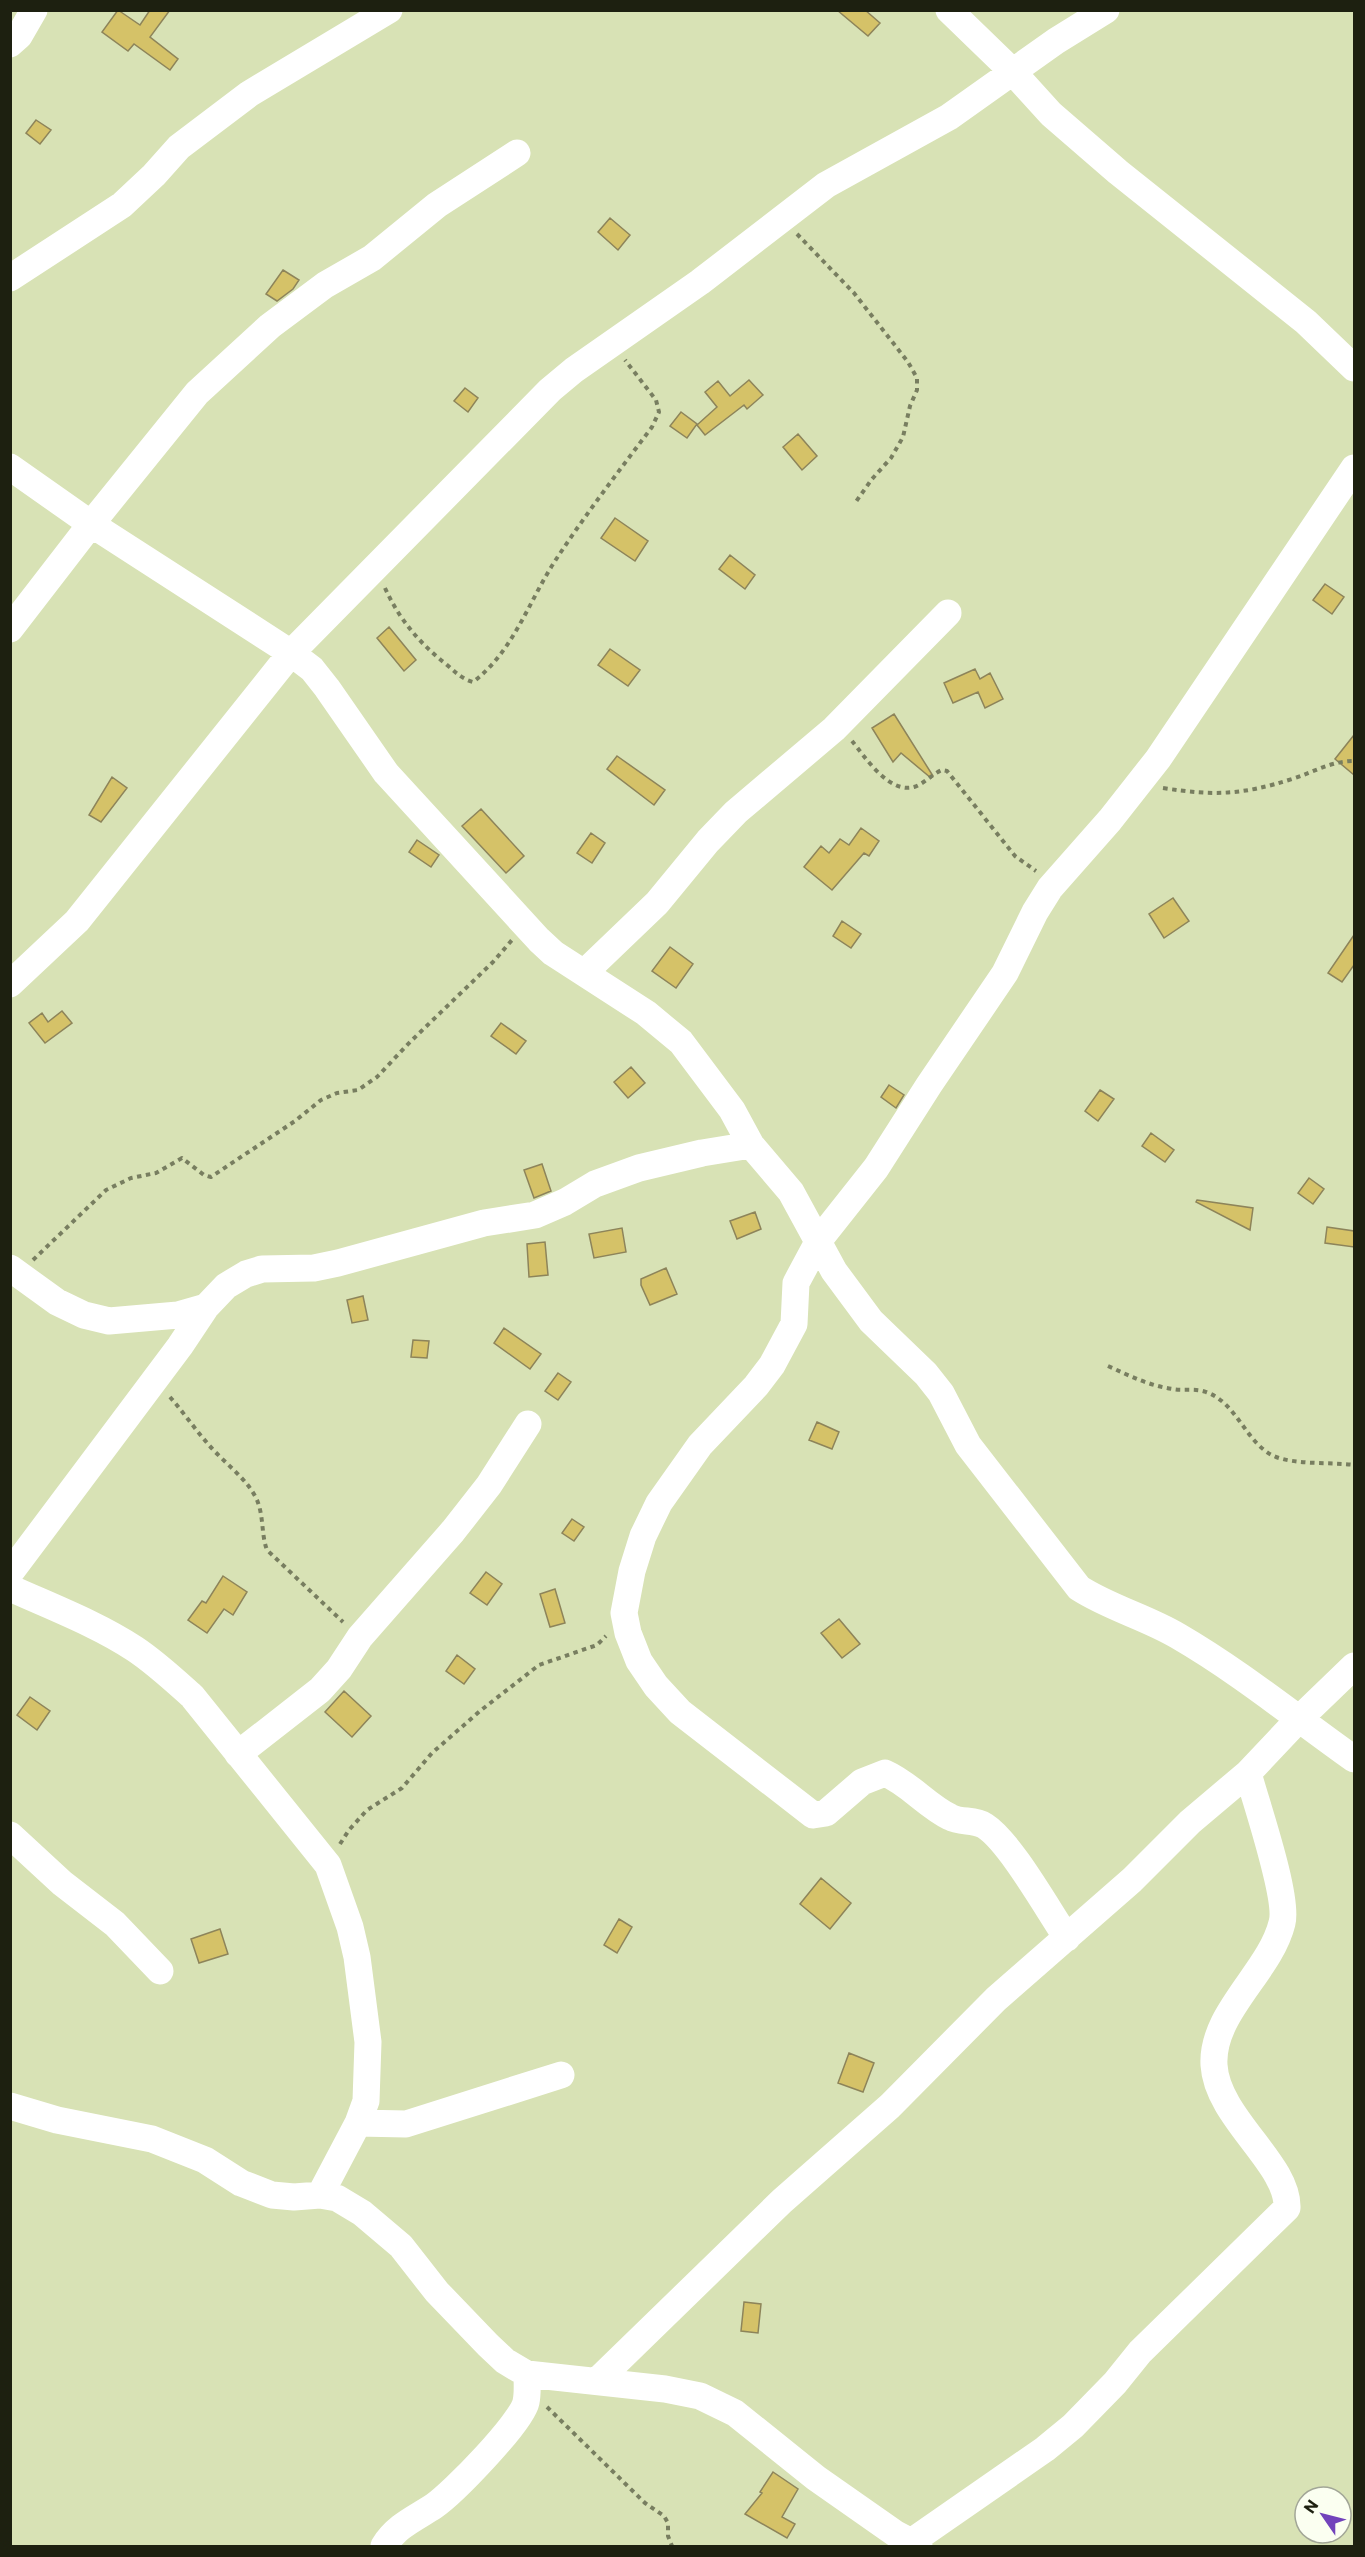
<svg xmlns="http://www.w3.org/2000/svg" width="1365" height="2557" font-family="Commissioner,sans-serif">
	<rect width="100%" height="100%" fill="#d8e2b5"/>
	<path fill="#d5c268" stroke="#8d845a" stroke-width="1.5" d="M118 10 140 25 150 10H170L150 37 178 59 170 70 134 44 128 51 102 32Z
		M837 10H865L880 23 868 36Z
		M36 120 51 130 40 144 26 133Z
		M610 218 630 235 618 250 598 232Z
		M283 270 299 280 293 289 277 301 266 294Z
		M749 380 763 395 747 409 744 405 705 435 697 425 717 407 705 392 718 381 730 396Z
		M465 388 478 398 468 412 454 401Z
		M681 412 697 424 687 438 670 426Z
		M798 434 817 456 802 470 783 447Z
		M615 518 648 541 635 561 601 538Z
		M730 555 755 575 745 589 719 569Z
		M1325 584 1344 597 1332 614 1313 600Z
		M389 627 416 660 404 671 377 638Z
		M610 649 640 670 628 686 598 665Z
		M975 669 980 679 990 673 1003 699 985 708 978 692 953 703 944 683Z
		M894 714 933 776 931 778 901 753 893 762 872 728Z
		M1354 735V775L1335 759Z
		M617 756 665 790 654 805 607 769Z
		M112 777 127 788 101 822 89 815Z
		M481 809 524 856 506 873 462 826Z
		M861 828 879 841 869 856 864 853 832 890 804 867 821 846 829 853 840 839 849 845Z
		M591 833 605 843 592 863 577 853Z
		M417 840 439 855 431 867 409 852Z
		M1173 898 1189 921 1164 938 1149 914Z
		M842 921 861 934 851 948 833 936Z
		M1354 935V965L1342 982 1328 973Z
		M670 947 693 964 676 988 652 971Z
		M62 1011 72 1023 45 1043 29 1023 42 1013 48 1022Z
		M501 1023 526 1041 516 1054 491 1036Z
		M631 1067 645 1083 628 1098 614 1082Z
		M889 1085 904 1095 896 1108 881 1097Z
		M1100 1090 1114 1099 1098 1121 1085 1111Z
		M1151 1133 1174 1150 1165 1162 1142 1146Z
		M542 1164 551 1191 534 1198 524 1170Z
		M1309 1178 1324 1189 1313 1204 1298 1193Z
		M1197 1200 1253 1208 1250 1230 1196 1202Z
		M755 1212 761 1229 737 1239 730 1221Z
		M1327 1227 1354 1231V1247L1325 1243Z
		M622 1228 626 1252 594 1258 589 1234Z
		M545 1242 548 1275 529 1277 527 1244Z
		M666 1268 677 1294 650 1305 641 1285V1279Z
		M363 1296 368 1320 352 1323 347 1300Z
		M504 1328 541 1354 530 1369 494 1343Z
		M413 1340 429 1341 427 1358 411 1357Z
		M558 1373 571 1382 558 1400 545 1391Z
		M817 1422 839 1432 832 1449 809 1440Z
		M572 1519 584 1527 574 1541 562 1533Z
		M486 1572 502 1584 487 1605 470 1593Z
		M223 1576 247 1592 233 1615 224 1609 207 1633 188 1620 202 1601 206 1603Z
		M555 1589 565 1623 550 1627 540 1594Z
		M839 1619 860 1644 842 1658 821 1633Z
		M457 1655 475 1669 464 1684 446 1671Z
		M344 1691 371 1716 352 1737 325 1712Z
		M30 1697 50 1711 37 1730 17 1715Z
		M821 1878 851 1903 830 1929 800 1904Z
		M619 1919 632 1927 617 1953 604 1945Z
		M220 1929 228 1954 199 1963 191 1939Z
		M849 2053 874 2063 863 2092 838 2083Z
		M744 2302 761 2304 758 2333 741 2331Z
		M773 2472 798 2489 782 2517 795 2524 787 2538 745 2514 762 2493 760 2492Z"/>
	<g fill="none" stroke-linecap="round" stroke-linejoin="round">
		<path stroke="#787e60" stroke-width="4" stroke-dasharray="4.5 4.5" stroke-linecap="butt" d="M797 234 854 293 908 362 917 378V390L910 406 903 437 891 458 872 479 855 503
			M385 588C399 619 420 644 446 664 455 672 462 679 473 682 513 652 529 601 555 561 585 515 619 471 652 427L659 412 656 400 625 360
			M852 741C865 757 889 794 914 787 924 784 932 774 942 770L947 771 1015 856 1036 871
			M1163 788C1214 796 1242 795 1292 779 1314 772 1331 761 1354 761
			M33 1260 106 1190 131 1178 156 1173 182 1158 204 1175 211 1177 295 1121 321 1100 337 1093 358 1090 377 1077 410 1042 493 962 512 940
			M1108 1366C1130 1376 1150 1386 1173 1389 1183 1391 1196 1388 1206 1392 1238 1403 1246 1445 1276 1457 1298 1465 1331 1462 1354 1465
			M170 1397C183 1412 195 1429 208 1444 224 1463 247 1478 257 1500 264 1517 261 1534 267 1550L343 1622
			M340 1844 349 1830 367 1810 402 1788 432 1753 480 1711 539 1665 597 1645 606 1636
			M547 2407 645 2503 664 2516 668 2523V2536L672 2546"/>
		<path stroke="#fff" stroke-width="27" d="M949 10 1012 71 1051 114 1118 172 1306 322 1354 368
			M10 44 19 36 34 10
			M10 278 122 205 154 175 179 147 249 94 389 10
			M10 467 91 524 291 653 312 669 327 688 386 773 539 940 553 953 646 1013 681 1042 732 1110 751 1145 791 1192 834 1271 871 1321 926 1374 941 1393 968 1445 1079 1588C1110 1608 1146 1617 1178 1636 1240 1672 1296 1718 1354 1759
			M10 629 91 524 197 393 270 326 325 285 372 258 437 205 517 153
			M584 973 657 903 708 841 736 812 834 729 948 613
			M10 984 77 921 291 653 550 390 574 370 700 282 826 185 949 117 1056 41 1106 10
			M10 1268 57 1302 84 1315 109 1321 178 1315 206 1307 226 1286 246 1274 262 1269 314 1268 338 1263 484 1223 535 1215 565 1202 595 1184 639 1168 702 1153 751 1145
			M10 1573 180 1346 206 1307
			M10 1588C52 1607 97 1624 135 1649 156 1663 174 1680 192 1696L328 1865 350 1927 357 1957 368 2042 366 2101 358 2123 320 2195
			M238 1754 320 1690 339 1669 360 1637 453 1531 489 1485 528 1424
			M10 1835 62 1883 115 1924 160 1971
			M1067 1938C1048 1910 1010 1842 985 1826 974 1819 961 1823 950 1817 927 1806 910 1784 885 1773L862 1782 826 1813 813 1815 680 1712 656 1686 639 1661 628 1633 624 1613 632 1571 643 1536 659 1503 700 1445 756 1386 772 1365 794 1324 796 1283 819 1240 876 1168 929 1085 1005 973 1035 912 1050 888 1110 820 1158 759 1354 468
			M10 2106 57 2120 152 2139 205 2160 241 2183 272 2195 294 2197 320 2195 337 2198 362 2213 401 2246 437 2292 488 2345 505 2361 527 2374 665 2389 700 2396 735 2413 816 2478 896 2534 919 2546
			M358 2123 406 2124 561 2075
			M597 2381 782 2201 890 2106 996 1999 1132 1880 1190 1822 1248 1773 1298 1720 1354 1666
			M911 2542 1045 2449 1073 2426 1115 2383 1140 2352 1287 2208C1289 2164 1217 2118 1214 2065 1211 2013 1270 1972 1282 1923 1289 1898 1256 1803 1248 1773
			M384 2546C396 2526 416 2518 434 2506 453 2493 522 2422 526 2402 528 2393 527 2383 527 2374"/>
	</g>
	<rect width="1365" height="2557" fill="none" stroke="#1d2010" stroke-width="24"/>
	<g transform="translate(1323 2515) rotate(305)"><circle r="28" fill="#fbfff1" stroke="#a2a697" stroke-width="1.5"/>
	<path d="M0-4.5L10 22L0 15L-10 22Z" fill="#7243bb"/>
	<text y="-9" font-size="16" font-weight="bold" text-anchor="middle" fill="#1d2010">N</text>
	</g>
</svg>
